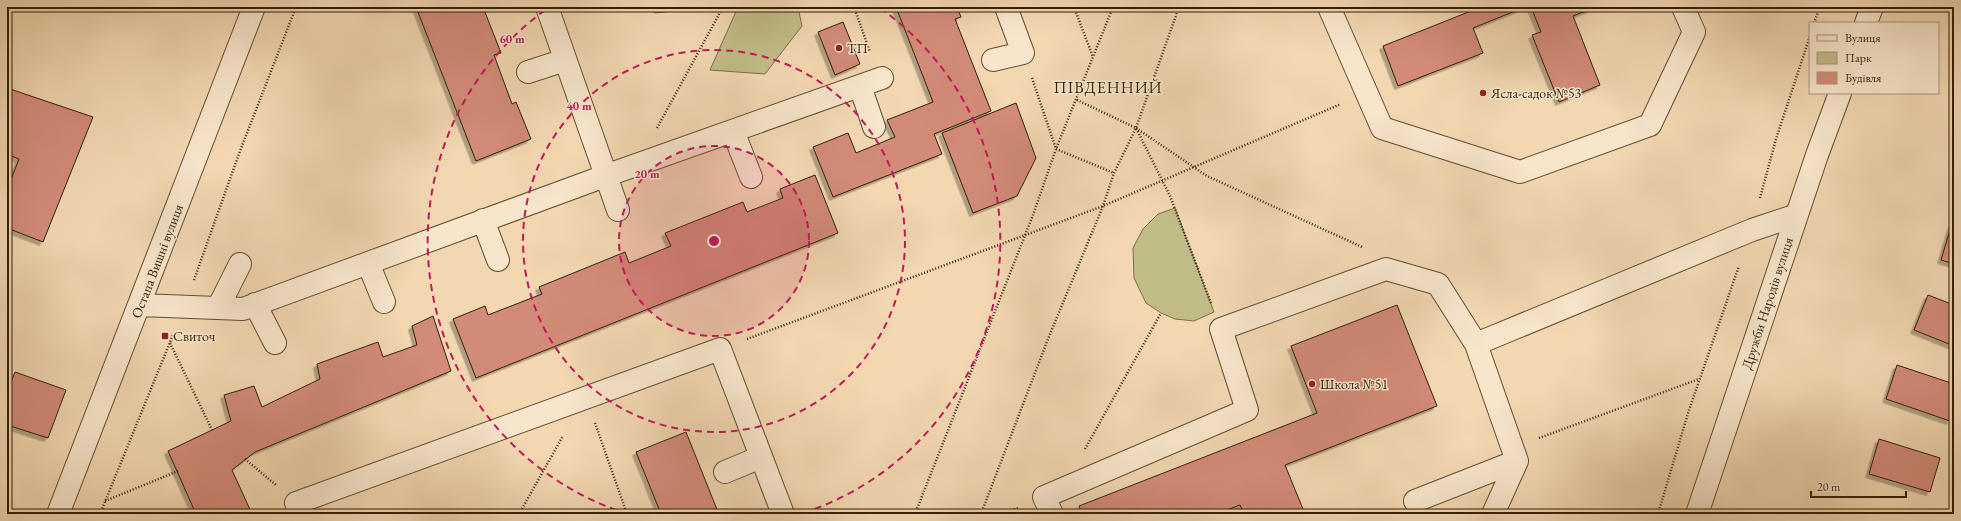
<svg xmlns="http://www.w3.org/2000/svg" width="1961" height="521" font-family="'EB Garamond',serif">
	<defs>
		<filter id="shadow"><feDropShadow dx="-3.5" dy="3.5" stdDeviation="0" flood-color="#0004"/></filter>
	</defs>
	<rect width="100%" height="100%" fill="#f2d7b1"/>
	<filter id="stains"><feTurbulence type="fractalNoise" baseFrequency=".005" numOctaves="4"/><feColorMatrix values="0 0 0 0 .2 0 0 0 0 .09 0 0 0 0 .02 0 0 0 .5 -.17"/></filter>
	<radialGradient id="worn" r=".72"><stop offset=".6" stop-color="#630" stop-opacity="0"/><stop offset="1" stop-color="#630" stop-opacity=".3"/></radialGradient>
	<path fill="#c1bc87" stroke="#7a6e48" d="M647 7H675L673 11 655 13Z
		M738 7H798L802 26 765 74 710 70Z
		M1175 208 1214 312 1194 321 1175 319 1161 313 1146 303 1134 278 1133 248 1143 229 1158 214Z"/>
	<path fill="#d28b78" stroke="#331f09" filter="url(#shadow)" d="M416 7H483L501 53 494 55 512 104 516 102 531 139 476 161Z
		M896 7H957L961 17 955 19 991 111 934 134 942 154 833 197 813 147 848 133 856 153 895 137 887 120 933 102Z
		M1469 7H1525L1473 28 1483 53 1398 86 1383 46 1471 11Z
		M1531 7H1596L1573 16 1600 85 1559 102 1532 35 1541 32Z
		M843 22 860 64 835 75 818 32Z
		M7 88 93 117 43 242 7 228V190L19 159 7 154Z
		M1016 103 1036 158 1017 196 973 213 942 133Z
		M815 175 838 233 476 378 453 319 485 306 488 315 542 294 539 287 625 252 629 263 671 246 665 233 743 202 747 212 783 198 780 189Z
		M1952 223 1954 224V264L1941 260Z
		M1928 295 1954 305V346L1914 330Z
		M1397 305 1437 406 1285 465 1305 514H1244L1240 505 1216 514H1082L1079 506 1317 413 1291 346Z
		M433 316 451 371 255 452 232 470 252 514H196L168 451 231 421 224 395 254 386 262 407 320 379 317 364 378 342 383 357 417 345 412 326Z
		M1897 365 1954 384V408L1950 421 1886 399Z
		M15 372 66 390 48 438 7 425V392Z
		M686 432 718 512 725 509 728 514H661L636 452Z
		M1879 439 1940 458 1930 492 1869 474Z"/>
	<g fill="none" stroke-linecap="round" stroke-linejoin="round">
		<defs>
			<path id="minor" d="M547 7 618 210
				M1329 7 1382 128 1520 172 1650 125 1694 32 1683 7
				M1866 23 1872 7
				M993 60 1023 53 1006 7
				M528 72 565 60
				M860 86 874 127
				M733 131 751 177
				M483 220 498 260
				M368 263 384 302
				M255 304 275 343
				M140 305 243 309 605 176 882 78
				M218 308 240 264
				M1476 344 1752 230 1797 215
				M725 472 761 457
				M1415 501 1517 461
				M58 514 254 7
				M300 514 296 503 720 349 783 514
				M1052 514 1044 497 1247 410 1221 329 1386 269 1438 284 1476 344 1517 461 1493 514
				M1697 514 1817 155 1840 93"/>
		</defs>
		<use href="#minor" stroke="#634d33" stroke-width="24"/>
		<path stroke="#331f09" stroke-width="2.5" stroke-dasharray="1 2" stroke-linecap="butt" d="M854 7 870 52
			M1074 7 1093 57
			M1814 23 1820 7
			M1032 78 1056 149 1114 173
			M1077 100 1136 128 1170 196 1211 303
			M657 128 723 7
			M1136 128 1207 176 1362 247
			M1760 198 1776 139 1810 36
			M194 280 240 151 296 7
			M747 339 1103 206 1341 104
			M170 343 212 430
			M595 423 627 514
			M1539 438 1699 379
			M1085 449 1161 313
			M245 459 276 485
			M105 501 178 471
			M100 514 173 335
			M519 514 563 436
			M915 514 1033 215 1056 149 1113 7
			M981 514 1048 339 1103 206 1114 173 1136 128 1179 7
			M1003 514 1018 508
			M1658 514 1689 410 1739 266"/>
		<use href="#minor" stroke="#f7e5cc" stroke-width="22"/>
	</g>
	<circle cx="714" cy="241" r="95" fill="#c2185b" fill-opacity=".12"/>
	<g fill="none" stroke="#c2185b" stroke-width="2" stroke-dasharray="7 5">
		<circle cx="714" cy="241" r="95"/>
		<circle cx="714" cy="241" r="191"/>
		<path d="M628 514A286 286 0 0 1 548 8M880 8A286 286 0 0 1 800 514"/>
	</g>
	<g fill="#8f2418" stroke="#f7e5cc" stroke-width="1.5">
		<circle cx="839" cy="48" r="4"/>
		<circle cx="1483" cy="93" r="4"/>
		<rect x="161" y="332" width="8" height="8" rx="2"/>
		<circle cx="1312" cy="384" r="4"/>
	</g>
	<g text-anchor="middle" dominant-baseline="central" stroke-width="3" stroke-linejoin="round" paint-order="stroke">
		<g font-size="14" fill="#331f09" stroke="#f7e5cc" text-anchor="start">
			<text x="847" y="48">ТП</text>
			<text x="1491" y="93">Ясла-садок №53</text>
			<text x="173" y="336">Свиточ</text>
			<text x="1320" y="384">Школа №51</text>
		</g>
		<g font-size="14" fill="#331f09" stroke="#f7e5cc">
			<text transform="translate(157 261) rotate(-69)">Остапа Вишні вулиця</text>
			<text transform="translate(1767 303) rotate(-72)">Дружби Народів вулиця</text>
		</g>
		<g font-size="16" letter-spacing="1" fill="#331f09" stroke="#f7e5cc">
			<text x="1108" y="87">ПІВДЕННИЙ</text>
		</g>
	</g>
	<circle cx="714" cy="241" r="6" fill="#c2185b" stroke="#f7e5cc" stroke-width="2"/>
	<g font-size="12" text-anchor="middle" font-weight="bold" fill="#c2185b" stroke="#f7e5cc" stroke-width="3" stroke-linejoin="round" paint-order="stroke">
		<text x="512" y="43">60 m</text>
		<text x="579" y="110">40 m</text>
		<text x="647" y="178">20 m</text>
	</g>
	<rect width="1961" height="521" fill="none" stroke="#f2d7b1" stroke-width="24"/>
	<rect x="8" y="8" width="1945" height="505" fill="none" stroke="#331f09" stroke-width="2"/>
	<rect x="12" y="12" width="1937" height="497" fill="none" stroke="#331f09"/>
	<rect x="1809" y="22" width="130" height="72" fill="#f7e5cc" stroke="#a9967e"/>
	<rect x="1817" y="35" width="20" height="6" fill="#f7e5cc" stroke="#a9967e"/>
	<text x="1845" y="42" font-size="12" fill="#331f09">Вулиця</text>
	<rect x="1817" y="52" width="20" height="12" fill="#c1bc87" stroke="#a9967e"/>
	<text x="1845" y="62" font-size="12" fill="#331f09">Парк</text>
	<rect x="1817" y="72" width="20" height="12" fill="#d28b78" stroke="#a9967e"/>
	<text x="1845" y="82" font-size="12" fill="#331f09">Будівля</text>
	<path d="M1811 491v6h95v-6" fill="none" stroke="#331f09" stroke-width="2"/>
	<text x="1817" y="491" font-size="12" fill="#331f09" stroke="#f7e5cc" stroke-width="3" paint-order="stroke">20 m</text>
	<rect width="100%" height="100%" filter="url(#stains)"/>
	<rect width="100%" height="100%" fill="url(#worn)"/>
</svg>
